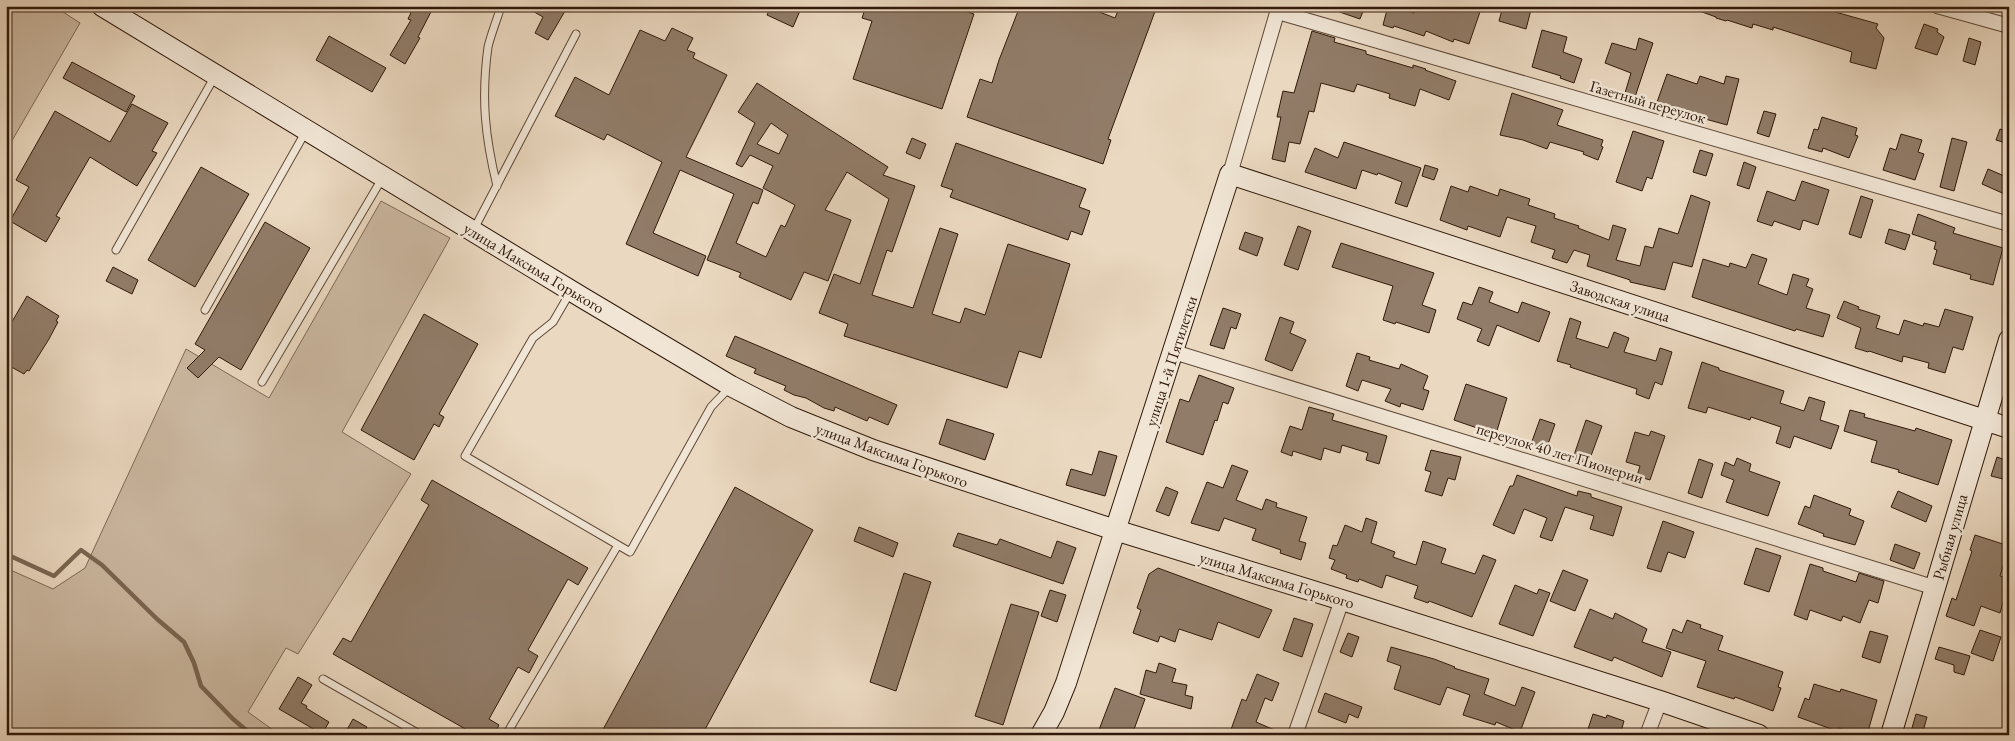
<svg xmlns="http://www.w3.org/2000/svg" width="2015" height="741" font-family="'EB Garamond',serif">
	<rect width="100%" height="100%" fill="#ead8c0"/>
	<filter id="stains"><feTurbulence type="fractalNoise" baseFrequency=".004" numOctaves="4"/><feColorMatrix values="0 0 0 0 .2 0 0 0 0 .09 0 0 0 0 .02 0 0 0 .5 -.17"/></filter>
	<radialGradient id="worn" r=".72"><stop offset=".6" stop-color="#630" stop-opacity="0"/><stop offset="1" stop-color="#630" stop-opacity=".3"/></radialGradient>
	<path fill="#cbb8a1" stroke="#7e6856" d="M6 6H54L80 23 6 151Z
		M381 201 450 238 342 432 411 474 298 654 286 648 248 712 280 735H6V568L53 589 85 568 186 349 269 398Z"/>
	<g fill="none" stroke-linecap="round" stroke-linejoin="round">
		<path stroke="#7a6552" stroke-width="4.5" d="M6 554 54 576 81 550 102 565 157 619 184 642 194 663 201 686 233 719 252 735"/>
	</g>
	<path fill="#917c69" stroke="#31190a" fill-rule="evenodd" d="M414 6H434L418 37 420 38 405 64 390 55 411 20 408 19Z
		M524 6H568L548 40 535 33 543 17Z
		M771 6H802L793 27 767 15Z
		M866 6H949L974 14 942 109 853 79 872 21 862 18Z
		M1020 6H1084L1115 18 1120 6H1157L1108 139 1111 140 1103 164 967 117 980 79 992 83 999 60Z
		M1328 6H1365L1360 19 1328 8Z
		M1388 6 1414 13 1416 6H1482L1469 44 1454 39 1453 42 1426 31 1424 36 1394 26 1393 28 1383 25Z
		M1503 6H1532L1526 29 1499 21Z
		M1691 6H1814L1878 24 1876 28 1884 38 1876 69 1850 62 1852 52 1773 27V30L1753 24 1752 28 1727 20 1726 21 1716 18V17L1691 8Z
		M1924 24 1938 29 1937 32 1944 37 1937 55 1915 48Z
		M672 28 693 38 687 50 695 53 693 58 727 75 686 157 763 190 758 204 753 202 736 243 766 257 781 225 785 227 795 205 763 188 773 166 750 155 742 167 736 164 755 123 738 112 757 83 888 167 883 175 915 186 892 252 887 250 872 295 913 308 940 228 958 234 932 314 960 323 965 308 985 315 1008 244 1070 264 1041 358 1019 351 1007 388 844 336 848 324 819 313 834 274 860 284 889 199 847 172 825 210 851 220 828 281 804 272 791 300 739 277 741 273 707 260 734 194 680 170 653 233 706 256 698 276 626 244 662 162 607 134 604 140 555 116 575 77 609 95 640 30 665 41ZM771 123 788 135 779 154 757 144Z
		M1542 30 1567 37 1563 52 1582 59 1574 83 1560 78 1561 76 1532 67Z
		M1312 31 1335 38 1334 42 1366 51V54L1413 68V65L1426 69 1425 70 1456 81 1449 100 1420 89 1415 106 1389 98 1390 94 1357 84 1354 92 1321 83 1314 112 1309 111 1300 144 1289 142 1285 162 1272 159 1281 117H1277L1283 91 1294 93Z
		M329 36 386 68 372 92 316 60Z
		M1639 38 1653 43 1635 97 1625 93 1631 73 1605 63 1612 43 1636 50Z
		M1969 38 1981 42 1975 65 1963 61Z
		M72 62 135 96 126 112 63 78Z
		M1667 74 1697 84 1700 76 1724 84 1726 76 1739 79 1727 125 1698 117V118L1656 105Z
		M1512 93 1563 110 1557 125 1603 140 1601 146 1603 147 1598 160 1583 154 1584 152 1550 142 1547 149 1523 140 1500 135Z
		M132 104 168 123 152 151 157 153 137 186 90 157 56 216 60 218 46 242 10 221 29 187 16 180 55 111 110 142Z
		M1764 111 1776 114 1769 137 1757 133Z
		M1822 117 1857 128 1855 135 1858 136 1849 158 1823 148 1822 152 1808 148 1814 129 1818 130Z
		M2000 129 2009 132V144L1996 140Z
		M1633 131 1664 141 1652 179 1647 177 1642 191 1616 182Z
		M1901 134 1922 140 1918 152 1924 154 1915 180 1883 170 1890 148 1896 150Z
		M912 138 926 144 920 159 906 153Z
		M1952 138 1967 142 1954 191 1940 187Z
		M1344 142 1421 168 1407 207 1395 203 1402 182 1378 173 1377 175 1362 170 1356 189 1305 172 1315 148 1338 158Z
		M956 143 1086 189 1079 207 1090 211 1082 235 1071 231 1068 240 950 197 953 190 941 186Z
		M1700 150 1713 154 1706 176 1693 172Z
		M1744 162 1756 167 1749 189 1737 185Z
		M1425 165 1438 169 1434 180 1422 176Z
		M201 167 249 194 195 287 148 260Z
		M1988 169 2009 178V196L1982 184Z
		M1802 181 1829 190 1818 225 1803 220 1800 230 1774 221 1772 226 1757 221 1767 191 1795 201Z
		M1451 186 1468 192 1470 186 1498 196 1500 189 1530 199 1528 205 1555 214 1554 218 1579 226 1578 228 1609 240 1613 225 1626 229 1616 260 1640 266 1645 246 1653 248 1659 228 1678 234 1691 195 1710 202 1692 267 1673 262 1665 290 1630 282V280L1587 266 1590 255 1574 250 1567 263 1552 258 1555 250 1531 242 1536 226 1507 217 1500 237 1468 226 1467 230 1440 220Z
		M1861 196 1873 200 1861 238 1849 234Z
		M1918 214 1955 228 1953 233 2003 248 1993 285 1970 279 1971 275 1933 264 1937 250 1934 249 1936 242 1912 234Z
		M265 222 310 248 241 370 219 357 198 378 187 368 205 350 195 344Z
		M1298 226 1311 231 1298 270 1284 265Z
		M1889 229 1910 235 1905 250 1885 243Z
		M1245 232 1263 238 1257 256 1239 249Z
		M1341 243 1434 273 1422 305 1436 310 1429 333 1396 322 1395 324 1383 320 1393 286 1332 267Z
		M1752 254 1767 259 1758 284 1787 295 1793 274 1809 279 1806 286 1813 289 1806 308 1830 315 1823 337 1796 329 1795 331 1692 297 1703 259 1729 267 1730 263 1746 268Z
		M113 267 138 280 132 294 106 281Z
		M1479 287 1493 292 1489 302 1518 313 1522 302 1550 312 1539 342 1497 325 1489 346 1477 341 1482 329 1457 319 1463 302 1472 305Z
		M27 296 59 316 56 321 58 322 49 339 29 371 27 370 24 374 6 364V332Z
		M1844 301 1859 307 1858 309 1880 316 1876 328 1899 335 1904 320 1923 326 1924 323 1939 327 1945 309 1973 317 1963 350 1953 347 1945 373 1928 368 1929 363 1903 356 1902 362 1869 351 1868 352 1855 348 1861 328 1837 318Z
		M1223 308 1241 314 1236 329 1231 327 1224 349 1210 345Z
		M424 314 478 344 439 414 444 417 439 427 434 424 414 460 361 430Z
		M1280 317 1294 322 1290 333 1306 340 1292 371 1265 360Z
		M1570 318 1581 322 1576 338 1608 348 1614 332 1629 338 1624 352 1656 361 1660 348 1672 352 1662 385 1655 382 1649 399 1636 394 1637 389 1570 367 1571 365 1557 361Z
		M735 336 897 405 888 425 869 417 867 421 835 407 834 411 824 408 806 398 794 395 784 390 786 386 754 373 756 369 726 356Z
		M1357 353 1370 357 1369 360 1399 369 1401 364 1428 376 1423 389 1429 391 1423 410 1401 403 1400 407 1385 401 1391 389 1362 380 1358 391 1346 386Z
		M1702 362 1719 368V370L1784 391 1780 403 1804 411 1809 397 1825 402 1820 420 1839 426 1831 449 1794 436 1790 448 1776 443 1781 427 1751 417 1750 420 1708 407 1706 413 1688 408Z
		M1199 375 1234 388 1228 404 1223 402 1217 421 1215 420 1203 455 1166 442 1180 399 1189 402Z
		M1466 384 1507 398 1495 437 1479 432 1480 429 1454 420Z
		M1309 407 1334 414 1332 420 1387 436 1379 464 1366 460 1368 453 1342 445 1340 453 1324 448 1321 460 1293 451 1292 456 1281 452 1290 426 1302 430Z
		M1850 410 1865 414 1864 417 1915 431 1916 428 1952 440 1938 485 1898 472 1899 470 1871 462 1877 441 1844 431Z
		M947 419 994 434 985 460 939 444Z
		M1540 419 1555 424 1546 450 1531 444Z
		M1586 420 1602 426 1588 464 1573 458Z
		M1651 431 1665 436 1650 480 1637 476 1640 466 1626 462 1635 432 1649 436Z
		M1431 450 1461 457 1455 480 1448 478 1442 496 1425 491 1431 472 1425 470Z
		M1099 451 1117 456 1105 496 1066 485 1071 469 1092 475Z
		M1997 457 2008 461 2003 479 1991 476Z
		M1737 458 1751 464 1749 471 1780 482 1768 516 1726 502 1734 480 1721 475 1725 462 1734 466Z
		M1699 459 1713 464 1702 498 1688 493Z
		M1232 465 1248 471 1236 500 1262 510 1266 499 1277 503 1276 507 1307 517 1299 541 1306 543 1301 560 1280 553 1281 550 1252 540 1256 529 1224 518 1219 531 1191 523 1207 482 1223 488Z
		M1517 475 1577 496 1578 491 1591 494V497L1622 507 1613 536 1590 529 1594 516 1565 507 1552 541 1540 537 1547 518 1524 509 1514 534 1493 525 1510 486H1513Z
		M432 480 588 568 578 585 568 579 528 650 538 656 529 673 518 667 489 719 499 725 494 735H476L333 654 343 638 351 642 429 505 421 500Z
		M735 487 813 530 702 735H600Z
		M1166 487 1178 492 1169 516 1156 511Z
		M1898 491 1932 506 1926 522 1891 507Z
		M1814 495 1851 509 1849 515 1864 521 1855 545 1823 536 1824 534 1798 524 1805 506 1810 508Z
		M1366 518 1377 522 1371 543 1395 552 1393 557 1416 565 1423 541 1446 549 1441 563 1475 574 1483 555 1496 560 1472 617 1429 601 1428 603 1414 598 1418 586 1386 575 1382 588 1359 579 1358 582 1346 578 1347 575 1331 569 1335 560 1329 558 1333 545 1337 546 1345 525 1362 532Z
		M1663 521 1694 532 1685 558 1668 552 1661 572 1647 568Z
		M859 527 898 543 893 557 854 541Z
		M958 533 997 545 1000 539 1051 558 1057 541 1076 548 1063 584 953 546Z
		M1975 535 2009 546 2000 576 2009 579V582L2000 613 1981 606 1974 626 1946 616 1952 598 1956 600 1972 551 1970 550Z
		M1895 544 1920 553 1914 569 1890 560Z
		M1756 548 1781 556 1769 592 1744 584Z
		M1810 564 1823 568V571L1856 582 1859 573 1884 581 1878 603 1869 600 1860 623 1843 616 1841 621 1810 610 1807 620 1794 615Z
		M1158 568 1272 610 1259 638 1218 622 1212 640 1179 629 1175 642 1160 636 1158 642 1133 633 1141 610 1137 608 1149 574Z
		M1563 570 1588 580 1575 611 1550 601Z
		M904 573 931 582 896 691 870 682Z
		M1515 585 1537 594 1539 589 1550 593 1533 636 1499 624Z
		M1050 590 1066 595 1057 622 1041 616Z
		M1011 604 1039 612 1003 725 975 716Z
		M1590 609 1613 619 1615 613 1647 629 1642 642 1671 652 1662 677 1614 657 1612 661 1574 647Z
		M1294 618 1313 624 1302 657 1283 650Z
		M1687 620 1701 625 1700 628 1723 636 1718 650 1783 672 1778 687 1781 688 1773 711 1735 697 1734 699 1697 687 1706 661 1666 648 1673 629 1682 633Z
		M1980 630 2001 637 1993 661 1971 653Z
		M1870 631 1888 636 1880 663 1862 657Z
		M1348 633 1359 637 1352 657 1340 652Z
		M1391 647 1434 659 1455 667 1454 668 1489 679 1484 694 1515 706 1522 687 1535 692 1520 732 1496 722 1495 725 1463 715 1470 695 1447 687 1440 705 1394 689 1401 666 1387 661Z
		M1939 647 1970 656 1964 675 1954 672V665L1935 659Z
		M1159 663 1176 669 1172 682 1187 685 1185 695 1193 697 1191 709 1140 694 1146 670 1156 673Z
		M1257 674 1279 683 1272 701 1265 698 1256 722 1286 735H1229L1242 699 1246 701Z
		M298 677 312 685 301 703 307 706 306 708 329 722 322 734 279 709Z
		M1814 684 1840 692 1841 689 1877 700 1867 735 1838 728 1837 731 1798 717 1805 698 1809 700Z
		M1115 688 1145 699 1132 735H1097Z
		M1325 693 1362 707 1358 718 1349 714 1346 723 1318 712Z
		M1593 714 1606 718 1607 715 1624 721 1620 735H1596L1587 732Z
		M1916 714 1927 717 1922 735H1910Z
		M353 719 367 727 363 735H344Z"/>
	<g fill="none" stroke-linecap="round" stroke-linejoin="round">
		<defs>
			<path id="lane" d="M497 186C485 137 481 98 488 47 491 34 497 20 501 6
				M473 231 576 34
				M116 250 215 76
				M571 291 553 322 533 338 465 456 630 552 711 407 730 387
				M205 310 306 131
				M262 382 383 177
				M323 679 421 735
				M506 735 618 545"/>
			<path id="street" d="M1937 6 2009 26
				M1278 12 2009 224
				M1230 174 1279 6
				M1174 352 1936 588
				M1295 735 1342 600
				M1647 735 1660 701"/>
			<path id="secondary" d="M102 6 583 298 731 386 791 417 873 450 1115 530 1342 600 1660 701 1759 735
				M1041 735 1054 712 1066 683 1230 174 2009 428
				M1891 735 2009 340"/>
		</defs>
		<use href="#lane" stroke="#5f4938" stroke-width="9"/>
		<use href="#street" stroke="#5f4938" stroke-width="16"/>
		<use href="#secondary" stroke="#31190a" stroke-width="22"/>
		<use href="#lane" stroke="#f1e6d6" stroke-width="7"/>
		<use href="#street" stroke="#f1e6d6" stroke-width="14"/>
		<use href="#secondary" stroke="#f1e6d6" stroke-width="20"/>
	</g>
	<g text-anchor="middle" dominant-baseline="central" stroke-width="5" stroke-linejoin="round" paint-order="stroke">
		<g font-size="16" fill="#31190a" stroke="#f1e6d6">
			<text transform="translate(1648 102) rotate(16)">Газетный переулок</text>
			<text transform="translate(534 268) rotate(31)">улица Максима Горького</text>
			<text transform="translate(1620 301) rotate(18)">Заводская улица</text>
			<text transform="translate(1171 361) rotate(-72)">улица 1-й Пятилетки</text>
			<text transform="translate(1560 453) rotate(17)">переулок 40 лет Пионерии</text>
			<text transform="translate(892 455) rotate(20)">улица Максима Горького</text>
			<text transform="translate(1950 537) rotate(-74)">Рыбная улица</text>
			<text transform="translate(1277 580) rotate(17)">улица Максима Горького</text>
		</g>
	</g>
	<rect width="2015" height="741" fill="none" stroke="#ead8c0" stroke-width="25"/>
	<rect x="8" y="8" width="2000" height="726" fill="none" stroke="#31190a" stroke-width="2.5"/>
	<rect x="12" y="12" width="1990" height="716" fill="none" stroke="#31190a"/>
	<rect width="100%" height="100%" filter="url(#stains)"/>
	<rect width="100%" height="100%" fill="url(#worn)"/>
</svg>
